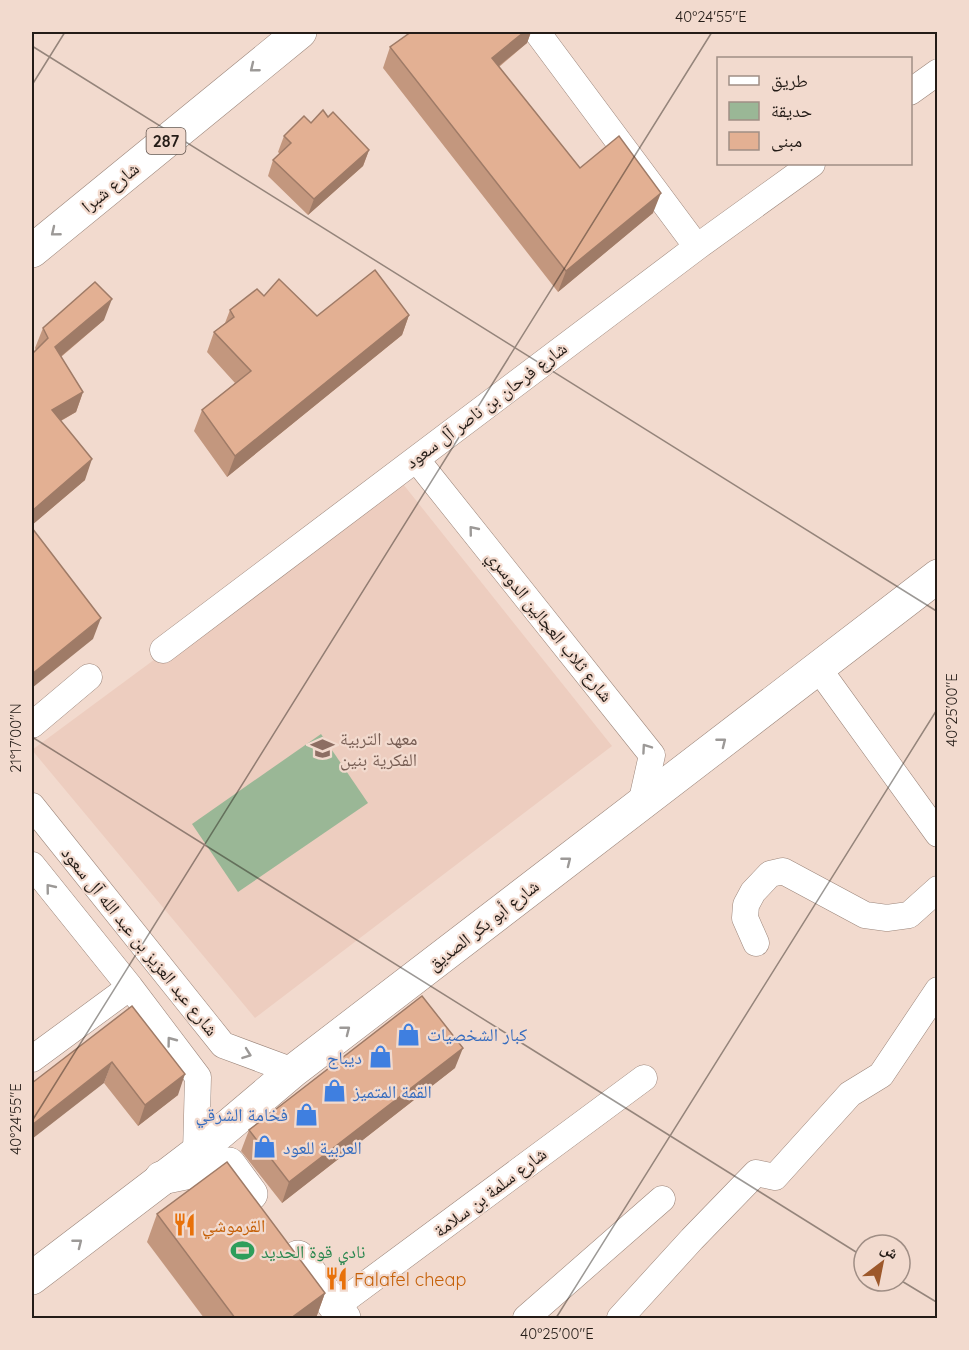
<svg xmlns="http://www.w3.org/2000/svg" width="969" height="1350" font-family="Quicksand,'Noto Naskh Arabic',sans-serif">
	<rect width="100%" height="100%" fill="#f2dace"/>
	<path fill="#edcdbf" d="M399 479 612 746 255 1018 32 750Z"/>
	<path fill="#9ab796" d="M321 734 368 803 238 892 192 824Z"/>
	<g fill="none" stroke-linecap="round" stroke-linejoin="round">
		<defs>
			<path id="minor" d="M537 32 697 247
				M910 92 938 72
				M416 459 652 755 641 804
				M163 650 697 247 812 164
				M818 668 938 834
				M32 725 89 677
				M32 806 223 1045 293 1071
				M32 865 130 987 198 1077 196 1153
				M756 943 745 918 746 905 753 892 770 874 783 871 865 915 887 918 909 915 938 889
				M32 1059 130 987
				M335 1307 644 1078
				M526 1318 662 1199
				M620 1318 692 1239 756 1173 775 1177 850 1094 881 1075 938 990"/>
			<path id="tertiary" d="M161 1178 229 1164 251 1194
				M298 1257 344 1318"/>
			<path id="primary" d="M32 251 300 32
				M32 1278 196 1153 293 1071 938 576"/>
		</defs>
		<use href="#minor" stroke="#9b857a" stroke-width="27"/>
		<use href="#tertiary" stroke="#9b857a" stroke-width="34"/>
		<use href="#primary" stroke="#9b857a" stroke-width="34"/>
		<use href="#minor" stroke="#fff" stroke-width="26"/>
		<use href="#tertiary" stroke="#fff" stroke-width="33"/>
		<use href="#primary" stroke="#fff" stroke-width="33"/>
	</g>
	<path fill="#c3977e" d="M411 32H531L527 43 499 67 580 168 653 213 558 292 383 68 390 47Z
		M328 117 369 150 363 166 308 215 268 176 273 160 280 154 278 152 284 136 311 123Z
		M264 296 317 316 409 315 402 335 227 477 194 431 202 410 235 383 207 352 214 332 225 323 230 310Z
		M104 320 61 357 83 392 76 412 61 421 85 480 32 525 36 350 35 348 43 328Z
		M132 1006 178 1095 138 1126 104 1083Z
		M455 1068 282 1203 241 1151 249 1130Z
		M157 1214 325 1293 316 1318H204L147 1242Z"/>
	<path fill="#9f7b67" d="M524 32H531L527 43 484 78 492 58Z
		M369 150 363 166 308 215 314 199Z
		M661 193 653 213 558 292 566 271Z
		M112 299 104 320 47 368 55 347Z
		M409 315 402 335 227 477 235 456Z
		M83 392 76 412 44 430 52 410Z
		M92 459 85 480 32 525V511Z
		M101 618 93 639 32 688V674Z
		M463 1048 455 1068 282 1203 289 1182Z
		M112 1062 104 1083 32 1139V1125Z
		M185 1074 178 1095 138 1126 145 1105Z
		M325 1293 316 1318H291Z"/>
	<path fill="#e3b093" stroke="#9f7b67" stroke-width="1.5" d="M411 32H524L492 58 580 168 619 136 661 193 566 271 390 47Z
		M323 110 328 117 333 112 369 150 314 199 273 160 291 143 284 136 304 116 311 123Z
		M375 270 409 315 235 456 202 410 251 371 214 332 234 317 230 310 257 289 264 296 279 279 317 316Z
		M95 282 112 299 55 347 83 392 52 410 92 459 32 511V354L48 338 43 328Z
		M32 528 101 618 32 674Z
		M422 996 463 1048 289 1182 249 1130Z
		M132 1006 185 1074 145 1105 112 1062 32 1125V1083Z
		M227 1162 325 1293 291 1318H235L157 1214Z"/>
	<defs><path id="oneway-chevron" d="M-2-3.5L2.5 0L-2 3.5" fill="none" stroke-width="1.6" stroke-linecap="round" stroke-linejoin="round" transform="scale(1.5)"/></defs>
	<g stroke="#9c9997">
		<use href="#oneway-chevron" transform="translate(254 68) rotate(141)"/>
		<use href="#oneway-chevron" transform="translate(55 232) rotate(141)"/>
		<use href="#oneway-chevron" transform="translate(473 530) rotate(-129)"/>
		<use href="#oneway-chevron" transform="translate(722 742) rotate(-38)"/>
		<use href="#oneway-chevron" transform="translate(646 748) rotate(-125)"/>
		<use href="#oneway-chevron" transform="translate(567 861) rotate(-38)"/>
		<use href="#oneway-chevron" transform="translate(50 888) rotate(-129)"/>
		<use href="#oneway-chevron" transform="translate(346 1030) rotate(-38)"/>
		<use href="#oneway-chevron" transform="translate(171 1041) rotate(-127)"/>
		<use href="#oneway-chevron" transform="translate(247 1054) rotate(20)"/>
		<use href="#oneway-chevron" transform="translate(78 1243) rotate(-38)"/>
	</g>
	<path fill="none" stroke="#241c17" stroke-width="1.5" stroke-opacity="0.45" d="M32 46 938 612M32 85 65 32M32 737 864 1257M32 1121 712 32M900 1280 938 1303M556 1318 938 708"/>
	<defs>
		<symbol id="school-bare" viewBox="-9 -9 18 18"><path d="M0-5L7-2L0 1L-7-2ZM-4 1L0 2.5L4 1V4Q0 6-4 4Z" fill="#8d6e63" stroke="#f2dace" stroke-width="2.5" paint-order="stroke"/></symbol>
		<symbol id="shop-bare" viewBox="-9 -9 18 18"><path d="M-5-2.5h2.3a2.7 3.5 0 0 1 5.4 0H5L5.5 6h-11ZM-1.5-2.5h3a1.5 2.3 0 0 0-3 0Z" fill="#3f7fe0" stroke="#f2dace" stroke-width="2.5" paint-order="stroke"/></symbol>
		<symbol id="restaurant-bare" viewBox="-9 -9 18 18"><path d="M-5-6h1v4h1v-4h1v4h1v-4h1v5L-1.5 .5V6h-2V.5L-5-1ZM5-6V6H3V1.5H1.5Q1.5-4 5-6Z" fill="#e8710a" stroke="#f2dace" stroke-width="2.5" paint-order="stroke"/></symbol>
		<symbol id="stadium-bare" viewBox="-9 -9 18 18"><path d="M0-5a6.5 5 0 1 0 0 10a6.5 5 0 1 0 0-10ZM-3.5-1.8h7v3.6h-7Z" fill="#2e9e5b" stroke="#f2dace" stroke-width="2.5" paint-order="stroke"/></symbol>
	</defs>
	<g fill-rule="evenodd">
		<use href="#school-bare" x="306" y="732" width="33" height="33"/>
		<use href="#shop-bare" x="392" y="1018" width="33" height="33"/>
		<use href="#shop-bare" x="364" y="1040" width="33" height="33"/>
		<use href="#shop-bare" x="318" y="1074" width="33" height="33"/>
		<use href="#shop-bare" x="290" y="1098" width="33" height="33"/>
		<use href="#shop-bare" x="248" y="1130" width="33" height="33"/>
		<use href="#restaurant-bare" x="168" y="1208" width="33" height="33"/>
		<use href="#stadium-bare" x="226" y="1234" width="33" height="33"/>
		<use href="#restaurant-bare" x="320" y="1262" width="33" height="33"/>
	</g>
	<g text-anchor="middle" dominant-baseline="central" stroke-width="4.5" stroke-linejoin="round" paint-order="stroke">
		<rect fill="#f2dace" stroke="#62554e" stroke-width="1.5" x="146.5" y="128" width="39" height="26" rx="4.5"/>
		<g font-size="16" font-weight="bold" fill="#241c17">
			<text x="166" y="141">287</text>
		</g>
		<g font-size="18" fill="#241c17" stroke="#f2dace">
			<text transform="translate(110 187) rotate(-39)">شارع شبرا</text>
			<text transform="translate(486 405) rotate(-37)">شارع فرحان بن ناصر آل سعود</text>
			<text transform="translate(550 626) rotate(51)">شارع ثلاب العجالين الدوسري</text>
			<text transform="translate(483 925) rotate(-38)">شارع أبو بكر الصديق</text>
			<text transform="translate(140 941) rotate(51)">شارع عبد العزيز بن عبد الله آل سعود</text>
			<text transform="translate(490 1192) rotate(-37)">شارع سلمة بن سلامة</text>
		</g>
		<g font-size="18" fill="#785e54" stroke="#f2dace" text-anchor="start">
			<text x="340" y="738">معهد التربية<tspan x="340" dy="21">الفكرية بنين</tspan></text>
		</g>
		<g font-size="18" fill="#366cbe" stroke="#f2dace" text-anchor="start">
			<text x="427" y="1034">كبار الشخصيات</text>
			<text x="362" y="1057" text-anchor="end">ديباج</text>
			<text x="353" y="1091">القمة المتميز</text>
			<text x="288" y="1114" text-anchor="end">فخامة الشرقي</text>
			<text x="283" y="1147">العربية للعود</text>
		</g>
		<g font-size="18" fill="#c56008" stroke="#f2dace" text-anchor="start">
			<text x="202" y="1225">القرموشي</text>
			<text x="354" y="1279">Falafel cheap</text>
		</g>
		<g font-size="18" fill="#27864d" stroke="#f2dace" text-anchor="start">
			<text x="261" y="1251">نادي قوة الحديد</text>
		</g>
	</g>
	<rect width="969" height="1350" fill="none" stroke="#f2dace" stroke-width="66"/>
	<rect x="717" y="57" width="195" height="108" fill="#f2dace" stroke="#a08e85" stroke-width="1.5"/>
	<rect x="729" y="76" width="30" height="9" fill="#ffffff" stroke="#a08e85" stroke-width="1.5"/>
	<text x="771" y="87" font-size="18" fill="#241c17">طريق</text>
	<rect x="729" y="102" width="30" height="18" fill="#9ab796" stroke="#a08e85" stroke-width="1.5"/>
	<text x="771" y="117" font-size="18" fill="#241c17">حديقة</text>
	<rect x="729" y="132" width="30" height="18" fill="#e3b093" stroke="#a08e85" stroke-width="1.5"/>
	<text x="771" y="147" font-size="18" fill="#241c17">مبنى</text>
	<g transform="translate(882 1263) rotate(32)"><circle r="28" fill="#f2dace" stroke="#a08e85" stroke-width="1.5"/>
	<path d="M0-4.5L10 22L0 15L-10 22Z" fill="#9d582b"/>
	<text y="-9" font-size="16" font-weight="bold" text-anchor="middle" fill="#241c17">ش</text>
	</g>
	<rect x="33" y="33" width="903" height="1284" fill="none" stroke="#241c17" stroke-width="2"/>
	<g font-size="15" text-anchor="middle" fill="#241c17">
		<text x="711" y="22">40°24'55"E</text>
		<text transform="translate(952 710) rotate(-90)" y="5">40°25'00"E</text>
		<text transform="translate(16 738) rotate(-90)" y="5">21°17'00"N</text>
		<text transform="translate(16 1119) rotate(-90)" y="5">40°24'55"E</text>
		<text x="557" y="1339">40°25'00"E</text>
	</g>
</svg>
